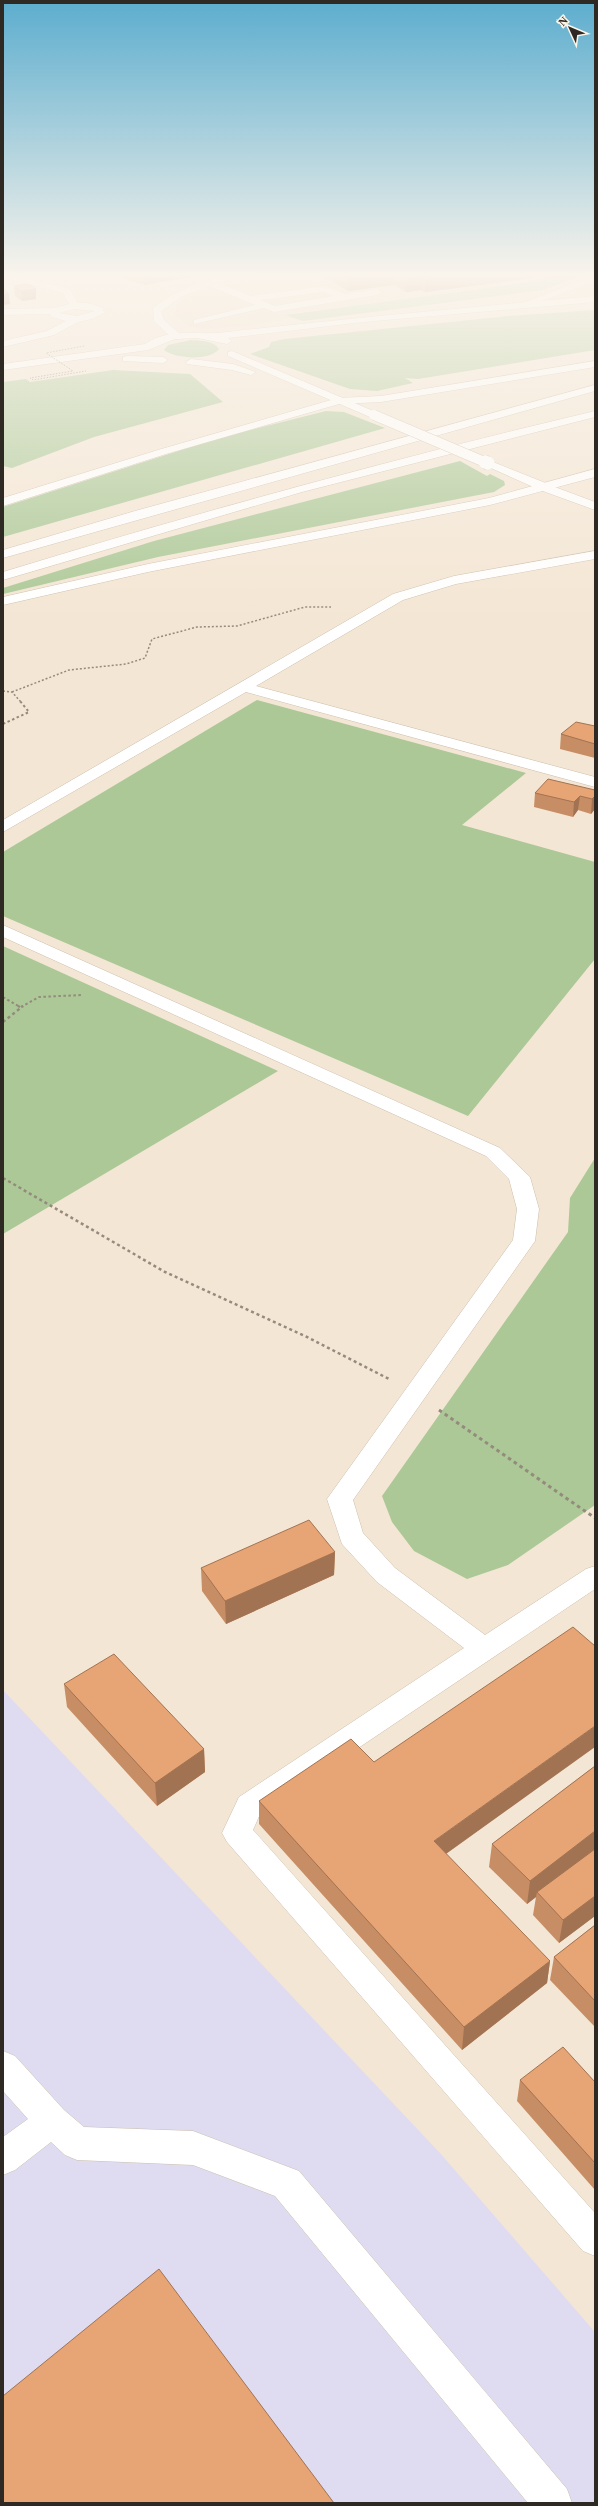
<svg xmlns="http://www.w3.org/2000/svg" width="598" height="2506" font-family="Georgia,serif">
	<rect width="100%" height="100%" fill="#f4e6d4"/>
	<path fill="#efddc4" d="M275 273H554L540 280 481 289 286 314 295 318 259 324 208 329 191 327 174 316 178 301 218 286Z"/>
	<path fill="#dfdcf1" d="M3 1690 440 2153 595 2332V2503H3Z"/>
	<path fill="#abc896" d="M554 273H590L543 290 303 321 285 315 481 289 540 280Z
		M595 310V350L418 379 405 378 413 383 377 391 350 389 250 354 269 347 271 342 284 339 509 316Z
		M191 340C199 341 214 340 219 349 210 361 175 359 164 350L168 345Z
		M113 370 190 374 223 402 94 437 12 468 3 466V382L26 379 30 382Z
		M326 411 344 412 385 428 3 537V507L222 437Z
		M460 461 487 476 490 474 504 481 505 485 494 492 158 557 3 594V588L154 541Z
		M257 700 526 773 462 825 595 862V959L468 1116 3 916V852Z
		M3 946 278 1071 3 1234Z
		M595 1158V1505L508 1565 467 1579 414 1551 392 1522 382 1496 568 1232 570 1198Z"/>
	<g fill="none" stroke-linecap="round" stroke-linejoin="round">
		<defs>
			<path id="minor" d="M3 273 70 289 78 303H88L103 308 104 313 92 319 78 322 54 335 3 347V341L47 331 66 321 52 317 50 314 3 315V309L54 308 69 304 63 293 3 277ZM75 309 95 311 77 316 59 313Z
				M237 273H255L219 283 251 296 325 286 345 294 377 289 382 292 377 295 274 312 264 308 194 324V320L255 305 209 286 181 297 161 311 164 320 181 335V339H173L154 321 153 308C178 288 206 280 237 273ZM324 292 333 296 275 306 261 300Z
				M595 275V281L531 305 523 303Z
				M544 483 595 502V510L540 490V484Z
				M595 551V559L456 584 403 600 256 686 595 777V787L246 692 3 832V820L393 594 454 576Z
				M3 925 500 1148 530 1177 539 1209 535 1241 353 1500 363 1533 395 1568 485 1635 586 1569 595 1566V1589L260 1814 253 1830 595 2213V2256L583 2251 227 1842 222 1833 239 1797 464 1648 377 1582 342 1544 327 1499 513 1240 517 1209 509 1179 486 1156 3 937Z
				M3 2051 15 2056 64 2110 84 2127 193 2131 299 2171 567 2489 572 2503H528L275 2196 193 2165 77 2160 65 2155 51 2142 15 2170 3 2175V2137L28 2119 3 2091Z"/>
			<path id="major" d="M595 296V302L363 322 228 338 232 341 227 344 198 338 175 339 148 350 3 370V364L145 344C170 327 200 336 227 332 350 318 472 307 595 296Z
				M232 351 378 413 380 415 378 417H370L228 356V352Z
				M127 356 163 357 168 360 163 363 123 361V357Z
				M191 359 233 364 256 372 251 375 232 370 187 364 186 362Z
				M488 460 548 484 550 487 544 491 540 490 484 465 482 463Z"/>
			<path id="highway" d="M595 361V367L381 402 339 404 166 454 3 506V498L158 450 338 398 381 396Z
				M595 385V391L3 558V550L135 511Z
				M595 411V417L302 492 3 580V572C199 512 396 458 595 411Z
				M595 469V477L490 505 148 572 3 605V597L148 564 489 498Z"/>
		</defs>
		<use href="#minor" stroke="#ccbfad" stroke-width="1"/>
		<use href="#major" stroke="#ccbfad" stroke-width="1"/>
		<use href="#highway" stroke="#ccbfad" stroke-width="1"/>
		<path stroke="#948a7d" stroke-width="1.5" stroke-dasharray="2 2" stroke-linecap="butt" d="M3 691 12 692 21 702
			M12 692 69 670 126 664 145 658 152 639 197 627 237 626 305 607H331"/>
		<path stroke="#948a7d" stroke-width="2" stroke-dasharray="2.5 2.5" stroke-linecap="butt" d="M3 724 29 712 20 701
			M3 997 20 1007
			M21 1007 39 997 82 995"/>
		<path stroke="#948a7d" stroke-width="2.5" stroke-dasharray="3 3" stroke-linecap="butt" d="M18 1006 20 1007
			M3 1022 23 1006
			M3 1178 165 1272 307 1337 389 1379"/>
		<path stroke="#948a7d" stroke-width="3" stroke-dasharray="3.5 3.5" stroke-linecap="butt" d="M439 1410 595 1518"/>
		<use href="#minor" fill="#fff" fill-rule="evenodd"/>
		<use href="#major" fill="#fff" fill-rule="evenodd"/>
		<use href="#highway" fill="#fff" fill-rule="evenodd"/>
		<defs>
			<path id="major-bridge-far1" d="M374 415 487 463"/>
			<path id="major-bridge" d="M485 462 488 463"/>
		</defs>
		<use href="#major-bridge-far1" stroke="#ccbfad" stroke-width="11" stroke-linecap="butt"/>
		<use href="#major-bridge" stroke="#ccbfad" stroke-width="14" stroke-linecap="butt"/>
		<path stroke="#948a7d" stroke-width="1" stroke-dasharray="1.5 1.5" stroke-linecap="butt" d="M84 346 46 353 73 371 30 378 33 380 86 371"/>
		<use href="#major-bridge-far1" stroke="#fff" stroke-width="10"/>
		<use href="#major-bridge" stroke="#fff" stroke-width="13"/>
	</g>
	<path fill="#c78d65" d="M121 273H210L145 285 122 278Z
		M318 273H535L534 278 425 292 421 290 406 292 394 285 348 291Z
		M14 286 36 289V299L22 301 15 296Z
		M595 726V758L560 749 561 734Z
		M595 790V809L591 814 578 810 573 817 534 807 535 793Z
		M335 1552 334 1575 226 1624 202 1591 201 1568Z
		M64 1684 204 1749 205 1772 157 1806 67 1707Z
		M595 1766V1916L559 1943 533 1915 536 1897 527 1904 489 1867 492 1844Z
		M259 1801 550 1961 547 1983 462 2050 259 1824Z
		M595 1925V2027L550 1980 554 1957Z
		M520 2080 595 2082V2190L517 2101Z"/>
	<path fill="#a27352" d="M145 273H210L145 285Z
		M365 273H394V285L348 291 349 275Z
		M450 273H535L534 278 425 292 426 276Z
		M422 274 421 290 406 292 407 276Z
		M36 289V299L22 301 21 291Z
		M3 294H9L10 304 3 305Z
		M580 796 578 810 573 817 574 802Z
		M595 796V809L591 814 592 799Z
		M335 1552 334 1575 226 1624 225 1601Z
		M595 1726V1747L432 1864 434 1841Z
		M204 1749 205 1772 157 1806 155 1783Z
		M595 1831V1851L537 1892 536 1897 527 1904 530 1881Z
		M595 1896V1916L559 1943 563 1920Z
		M550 1961 547 1983 462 2050 464 2027Z"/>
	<path fill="#e7a475" stroke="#a27352" d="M345 273H365L349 275Z
		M401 273H450L426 276 422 274 407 276Z
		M29 284 36 289 21 291 14 286Z
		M3 289 9 294H3Z
		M576 722 595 726V744L561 734Z
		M548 779 595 790V796L592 799 580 796 574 802 535 793Z
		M309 1520 335 1552 225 1601 201 1568Z
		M573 1627 595 1646V1726L434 1841 550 1961 464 2027 259 1801 351 1739 374 1762Z
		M114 1654 204 1749 155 1783 64 1684Z
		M595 1766V1831L530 1881 492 1844Z
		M595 1849V1896L563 1920 537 1892Z
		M595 1925V2001L554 1957Z
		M563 2047 595 2082V2163L520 2080Z
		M159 2269 334 2503H3V2396Z"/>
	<linearGradient id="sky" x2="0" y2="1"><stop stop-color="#5cadce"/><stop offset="0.44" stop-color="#faf4ec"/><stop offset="1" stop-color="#faf4ec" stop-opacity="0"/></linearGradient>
	<rect width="598" height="624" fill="url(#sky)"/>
	<rect width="598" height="2506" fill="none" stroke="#2e2922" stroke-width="8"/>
	<g transform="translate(570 28) rotate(314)" stroke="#fdf5e9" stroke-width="3" paint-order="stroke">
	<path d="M0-3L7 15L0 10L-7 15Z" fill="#2e2922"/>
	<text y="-6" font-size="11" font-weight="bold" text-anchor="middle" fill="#2e2922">N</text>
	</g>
</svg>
